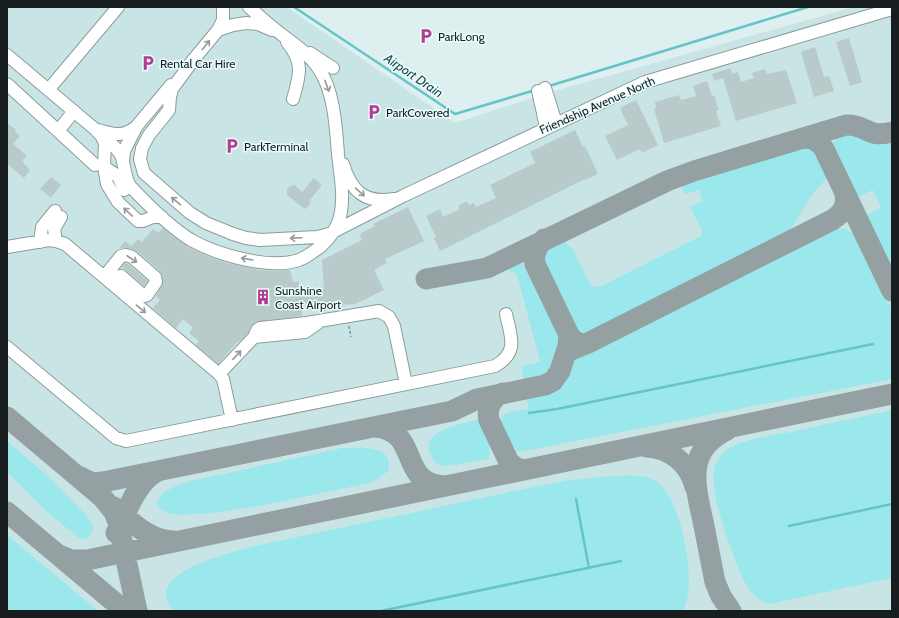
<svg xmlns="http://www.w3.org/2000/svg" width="899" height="618" font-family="Cabin,sans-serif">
	<rect width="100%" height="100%" fill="#deeff0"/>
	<path fill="#c9e4e5" d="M7 7H287L455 123 551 92 854 7H892V611H7Z"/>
	<path fill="#9ae8ec" d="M850 131C868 136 871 145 892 139V275L864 216 881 208 873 190 855 198 833 152C831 140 839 133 850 131Z
		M803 147C820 147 822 162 827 175V178L810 197 789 233 782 240 591 335H581L576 332 542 264C538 248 550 244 562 238L573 250 590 284 595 287H600L701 236 702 230 690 207 703 201 699 190 685 194 679 183 789 149Z
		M836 228C848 227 856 235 863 245L886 296 892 311V379L519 452C512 444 490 421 507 413 514 410 522 410 529 409L526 395C559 389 562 388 572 356L825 230Z
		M513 262 522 263 531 269 561 331C563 342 558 367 548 374 541 378 531 379 524 381L521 366 540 362 517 274 508 270 468 285Z
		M892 410V578L769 604C745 597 737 564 729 543 722 523 707 480 717 461 721 453 728 449 735 445 752 438 773 435 791 432 825 425 858 417 892 410Z
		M479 419C484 431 493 447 489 459L447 466C438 466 433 462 430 454 420 430 463 424 479 419Z
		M7 441 49 477 87 516 93 525 92 533 87 538 82 539 79 538 48 513 7 472Z
		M342 448C359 448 395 443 388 471L376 480 370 483 254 507 213 513 180 515 167 513 157 506V501C165 488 180 484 195 480Z
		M610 476C624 476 643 473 656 481 682 497 698 585 683 611H173C170 606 166 600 166 594 168 567 230 553 251 547L519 490 570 480Z
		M7 535 12 539 98 611H14L7 608Z"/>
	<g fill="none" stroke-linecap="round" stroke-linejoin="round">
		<path stroke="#65c4c9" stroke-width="2.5" d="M294 7 455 114 532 91
			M549 86 808 7
			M529 413 557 409 873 344
			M576 499 589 568
			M789 526 892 504
			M381 611 621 561"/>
		<path stroke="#94a0a2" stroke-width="21" d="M799 139C810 137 817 139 824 149L892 291
			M544 239C537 246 533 254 535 264L570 337 573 340 579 343
			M426 279 487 268 667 181 694 171 846 125C867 124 867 139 892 132
			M566 353 571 350 588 343 832 220C844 213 848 203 844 190
			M503 393C492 398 486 408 489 420L509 462 516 468 525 470
			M7 417 103 498 114 512 118 522 137 611
			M373 427C423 429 396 485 446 486
			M727 430C685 450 695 485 703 521 707 542 711 562 715 582L721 596 731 611
			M646 447C670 448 689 463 695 487
			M78 476 93 483 103 482 452 411 477 399 545 385 553 381 560 371 568 346 569 334
			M114 507C132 522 149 541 174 541
			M7 512 125 611
			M116 533C126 514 137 480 158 471
			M59 555 71 560H87L892 394"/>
	</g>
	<path fill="#b9caca" d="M849 38 862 82 850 86 836 42Z
		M815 47 824 77 829 76 834 91 814 97 801 52Z
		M731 68 732 74 738 72 741 82 754 78 752 73 765 69 767 74 786 70 797 103 736 121 723 78 714 81 712 74Z
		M707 81 712 96 714 95 719 110 716 111 721 126 664 143 654 109 656 108 655 102 679 95 681 100 696 96 693 86Z
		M636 100 658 145 642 153 640 149 617 160 605 136 628 125 620 108Z
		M7 123 16 130 15 132 20 136 13 144 27 156 22 161 30 170 24 178 7 164Z
		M575 130 583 147 585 146 598 174 585 180V179L440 251 434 238 436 237 426 216 440 209 443 217 460 209 458 206 467 201 469 205 474 203 476 207 496 198 490 185 535 163 530 152Z
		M51 177 61 185 51 198 40 189Z
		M314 178 322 185 309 201 311 203 305 209 287 195V190L290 186 295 185 302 192Z
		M408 207 424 241 385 259 387 263 374 270 384 290 355 304 326 306 325 302 301 304 302 316 256 322 250 327 248 333 239 342 238 341 218 364 196 345 199 341 189 333 193 328 183 319 176 328 153 308 160 300 156 296 163 283 162 276 160 271 137 251 128 248H119L125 241 131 246 138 239 142 242 153 229 158 233 163 228 188 247 212 258 227 263 259 270 274 271 290 270 293 282 299 281V291L324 289 322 260 362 240 360 236 361 233 375 226 373 224Z
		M125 263 128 264 148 281 144 286 122 267Z"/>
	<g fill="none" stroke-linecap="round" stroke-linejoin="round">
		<defs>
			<path id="minor" d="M218 30 223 20V7
				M287 42C304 62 300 75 293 99
				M310 53 333 68
				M7 55 96 130C103 139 116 145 121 155 125 165 124 176 130 186 147 204 170 227 191 240 218 255 270 270 299 260 307 257 314 251 320 247 329 239 337 229 340 217 345 197 340 174 338 154 336 127 334 91 319 69 309 54 295 45 281 34 270 26 259 16 249 7
				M194 59 172 89 170 97 169 110 149 135 142 148 140 159 144 173 190 213 206 223 233 234 246 238 260 240 317 237 329 234 403 196 645 82 892 9
				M189 65 218 30 233 25 246 23 258 24 272 30
				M7 84 95 165
				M545 88 556 123
				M49 89 118 7
				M538 91 543 113 546 128
				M98 130C114 134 121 138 136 127L171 85
				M58 131 74 111
				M102 137 105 143 104 167 107 184 118 202 138 221H143L153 217H162
				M123 162 124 151 136 127
				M343 164C351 191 365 204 394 199
				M104 167 118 176 124 190
				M56 241 54 229 61 217
				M40 242 42 227 55 211
				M7 247 49 240 56 241 65 244 219 374 223 379 232 420
				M104 277 121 256 126 255 132 257 155 277 156 282 147 295 144 296 121 276 116 277 112 283
				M254 337 305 332 318 323
				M7 347 116 438 126 441 495 366C519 352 511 337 506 314
				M219 374 254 337 257 330 260 328 307 323 379 311 389 317 394 326 406 384"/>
		</defs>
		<use href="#minor" stroke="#8c9c9d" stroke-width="14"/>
		<path stroke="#828e8f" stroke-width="1.5" stroke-dasharray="3 2" stroke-linecap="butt" d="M349 326 351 337"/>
		<use href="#minor" stroke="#fff" stroke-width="12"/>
	</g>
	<defs><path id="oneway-shaft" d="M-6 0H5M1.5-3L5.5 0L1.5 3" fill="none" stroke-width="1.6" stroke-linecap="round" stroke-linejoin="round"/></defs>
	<g stroke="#979a9a">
		<use href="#oneway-shaft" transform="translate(206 45) rotate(-51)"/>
		<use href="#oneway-shaft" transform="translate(327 86) rotate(70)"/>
		<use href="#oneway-shaft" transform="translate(360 192) rotate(41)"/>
		<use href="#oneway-shaft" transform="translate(176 201) rotate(-140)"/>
		<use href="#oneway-shaft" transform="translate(128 212) rotate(-137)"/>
		<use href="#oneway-shaft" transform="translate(296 238) rotate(178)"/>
		<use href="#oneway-shaft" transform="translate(132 259) rotate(33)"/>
		<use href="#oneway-shaft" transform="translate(247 259) rotate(-170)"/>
		<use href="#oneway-shaft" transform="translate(141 309) rotate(40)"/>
		<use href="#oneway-shaft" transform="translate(237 355) rotate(-47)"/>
	</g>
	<defs>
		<symbol id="parking-bare" viewBox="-9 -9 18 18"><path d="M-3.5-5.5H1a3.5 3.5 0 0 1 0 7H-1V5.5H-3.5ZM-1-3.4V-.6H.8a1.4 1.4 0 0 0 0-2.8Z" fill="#b23c92" stroke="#ebfdfd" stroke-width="2.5" paint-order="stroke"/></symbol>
		<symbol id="building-bare" viewBox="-9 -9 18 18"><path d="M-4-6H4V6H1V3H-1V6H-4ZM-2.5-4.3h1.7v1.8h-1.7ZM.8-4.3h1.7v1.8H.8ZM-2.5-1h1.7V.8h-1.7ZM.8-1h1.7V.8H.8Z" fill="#b23c92" stroke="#ebfdfd" stroke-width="2.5" paint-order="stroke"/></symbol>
	</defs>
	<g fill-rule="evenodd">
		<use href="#parking-bare" x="415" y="25" width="22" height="22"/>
		<use href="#parking-bare" x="137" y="52" width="22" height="22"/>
		<use href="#parking-bare" x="363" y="101" width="22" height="22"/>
		<use href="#parking-bare" x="221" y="135" width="22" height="22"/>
		<use href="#building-bare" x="252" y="286" width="22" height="22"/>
	</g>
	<g text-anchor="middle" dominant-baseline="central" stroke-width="3" stroke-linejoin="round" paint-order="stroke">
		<g font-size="12" fill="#181e1f" stroke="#ebfdfd" text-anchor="start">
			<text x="438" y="36">ParkLong</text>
			<text x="160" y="63">Rental Car Hire</text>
			<text x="386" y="112">ParkCovered</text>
			<text x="244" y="146">ParkTerminal</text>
			<text x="275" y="290">Sunshine<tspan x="275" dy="14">Coast Airport</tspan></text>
		</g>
		<g font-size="12" fill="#181e1f" stroke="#ebfdfd">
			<text transform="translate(597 105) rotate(-24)">Friendship Avenue North</text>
		</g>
		<g font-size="13" font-style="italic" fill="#1e494c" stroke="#ebfdfd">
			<text transform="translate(414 75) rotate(34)">Airport Drain</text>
		</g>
	</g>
	<rect width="899" height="618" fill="none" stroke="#181e1f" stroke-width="16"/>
</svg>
